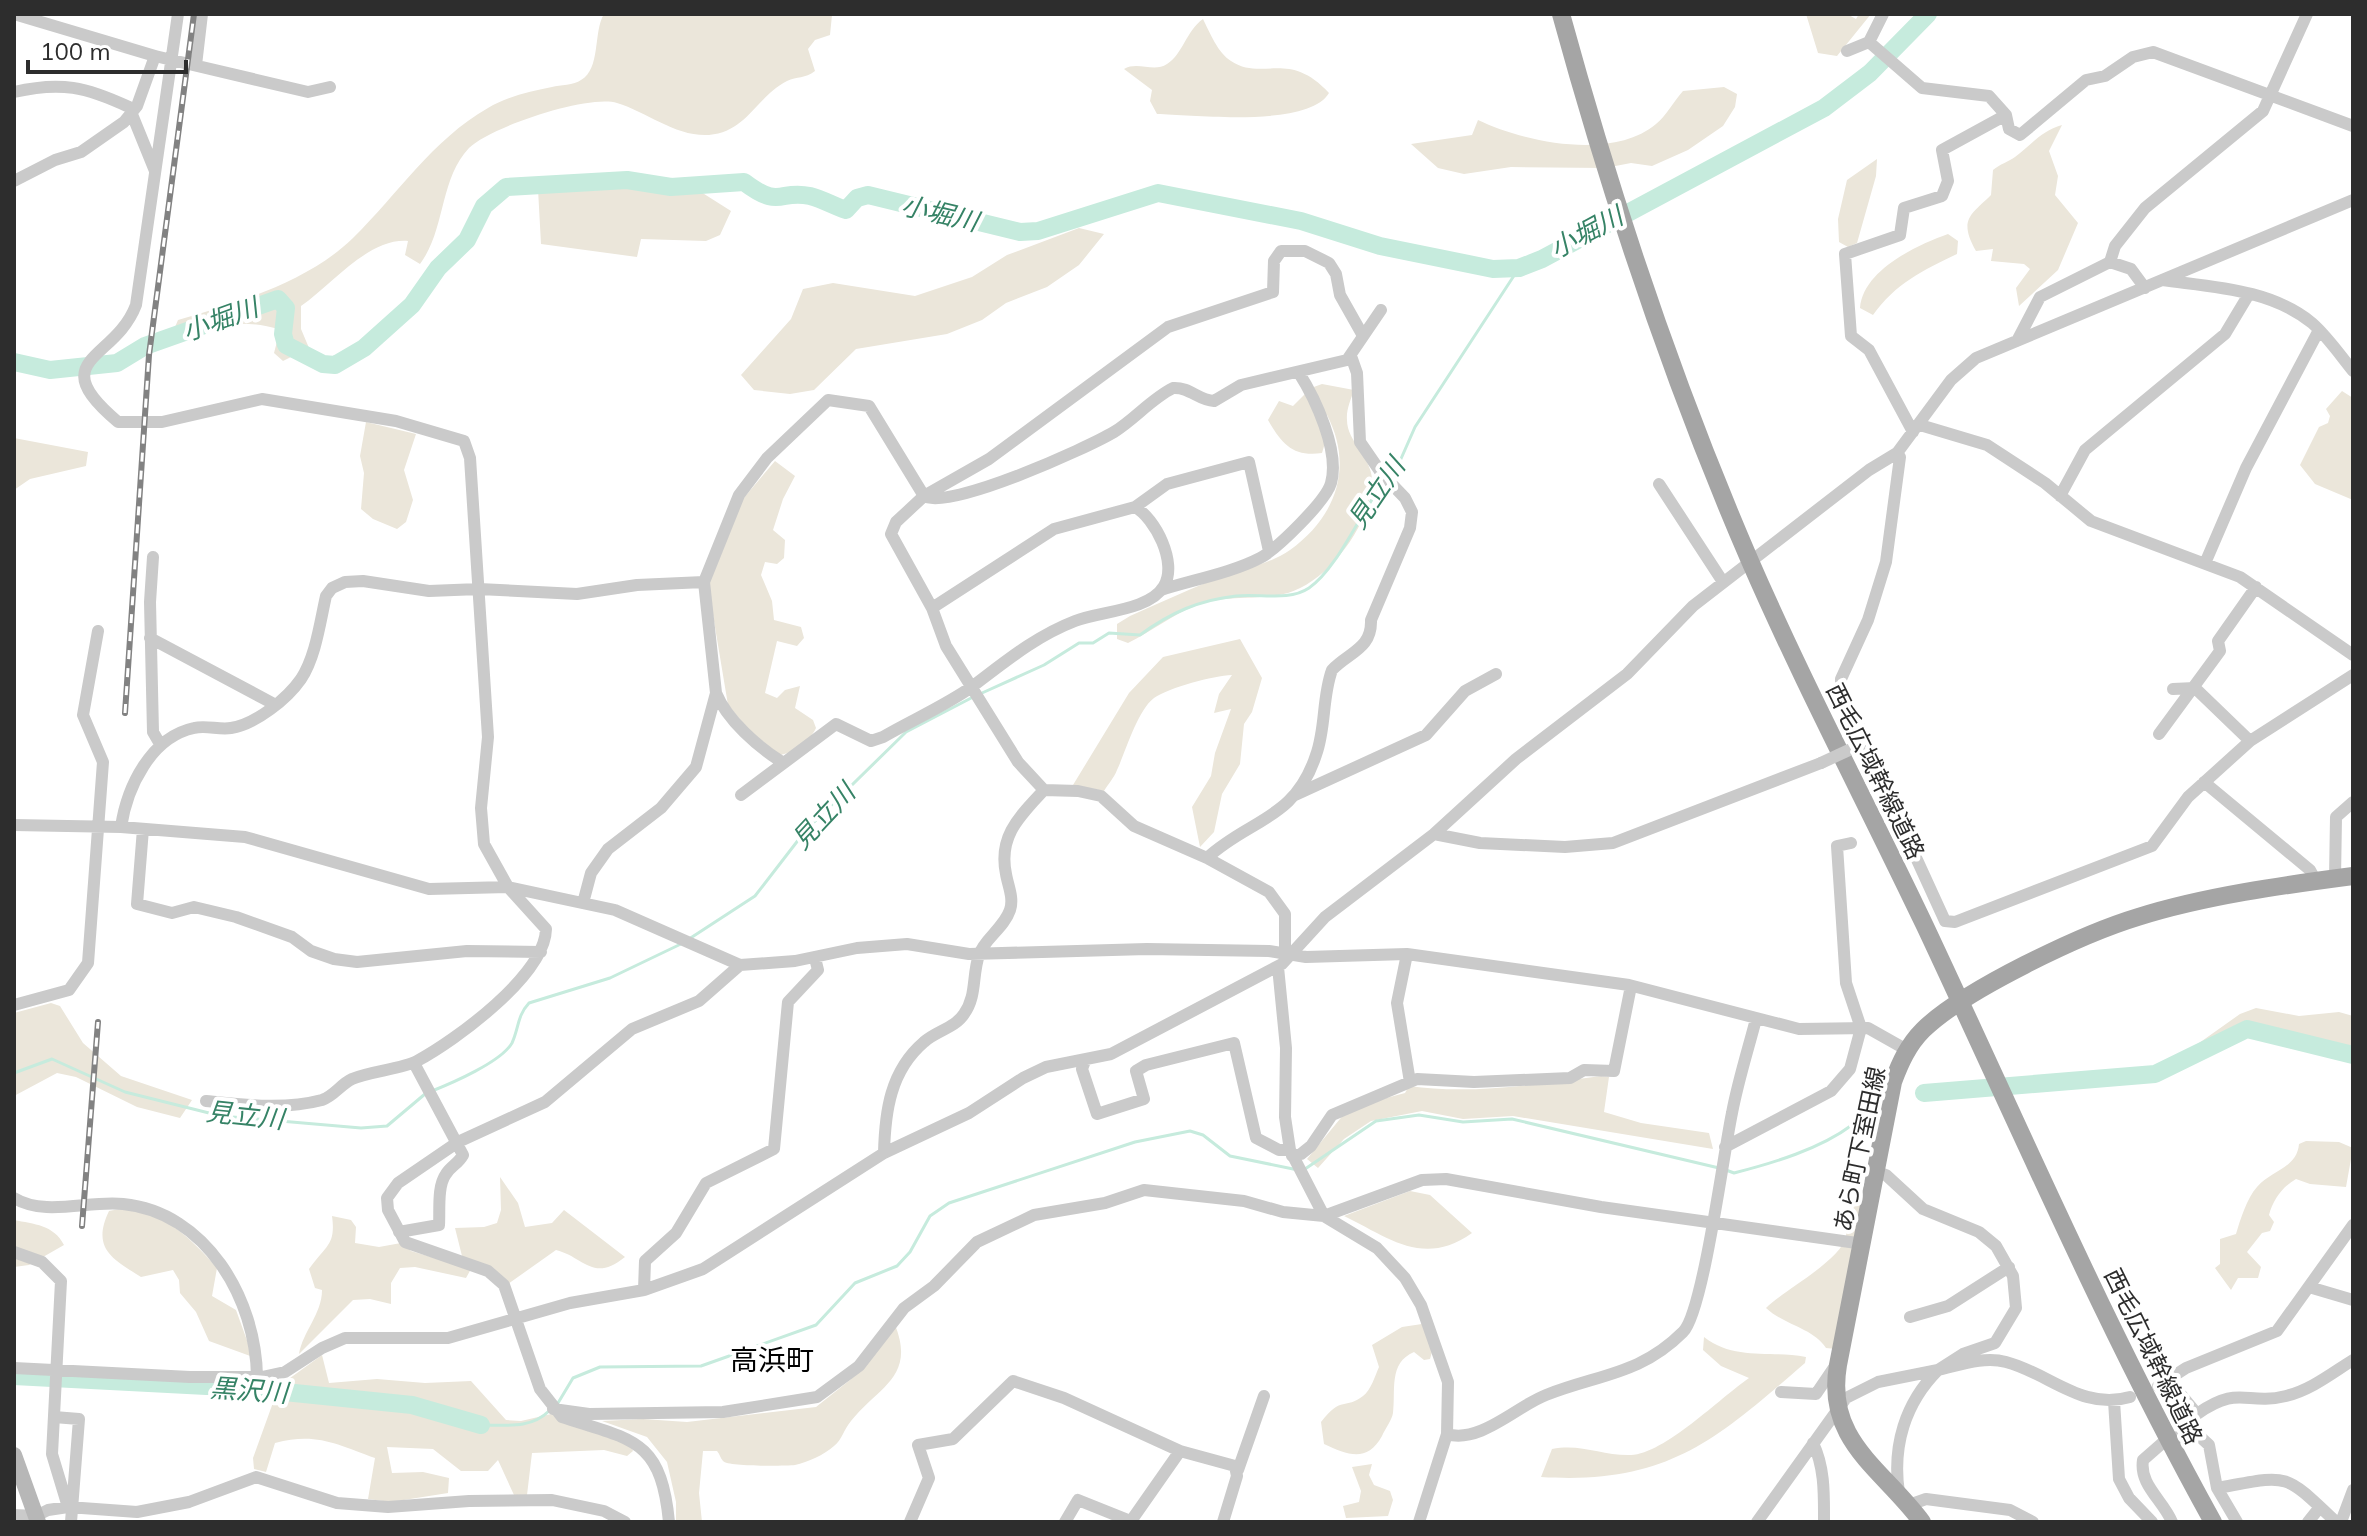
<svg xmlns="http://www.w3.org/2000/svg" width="2367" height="1536" font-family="Mulish,'Noto Sans JP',sans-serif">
	<rect width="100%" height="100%" fill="#fff"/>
	<path fill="#ebe6da" d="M604 14 832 15 830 35 815 40 808 49 815 71C805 79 797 76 787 81 757 96 747 132 709 135 676 137 647 112 617 103 589 94 490 127 469 148 439 180 446 229 420 264L405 255 408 241C368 238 333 284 301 306V329L309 348 283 361 274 353 280 330C244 317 211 329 175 327L178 320C237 303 308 282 353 238 398 194 432 140 488 108 506 97 531 91 552 87 560 85 574 85 581 80 601 69 593 32 604 14Z
		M1806 14H1847L1856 19 1859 14H1871L1837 56 1818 53Z
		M1203 19C1210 33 1218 53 1231 61 1263 82 1288 49 1329 93 1308 128 1196 115 1157 114L1150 101 1152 90 1124 69C1138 61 1154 73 1167 64 1183 54 1186 31 1203 19Z
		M1724 87 1737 94 1735 107 1723 126 1688 150 1652 166 1631 163 1605 168 1511 167 1464 174 1438 168 1411 144 1472 135 1478 120C1524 142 1612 161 1656 124 1666 116 1674 101 1683 91Z
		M2062 125 2049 151 2058 176 2055 195 2078 223 2058 270 2019 306 2016 288 2030 269 2024 264 1991 261 1993 249 1976 251C1958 219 1971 215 1991 195L1993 170C2000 164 2008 162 2015 157 2031 145 2041 131 2062 125Z
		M1877 159 1876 176 1857 243 1848 247 1839 242 1838 219 1847 180Z
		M625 186 701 192 731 211 720 235 706 241 641 239 637 257 541 244 538 189 590 191Z
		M1079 228 1104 234 1079 265 1047 287 1006 303 982 320 947 334 856 349 814 390 790 394 754 390 741 375 791 319 803 289 833 283 915 296 972 277 1007 255Z
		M1948 234 1958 241 1957 254C1923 270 1895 284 1873 315L1860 308C1863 270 1917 245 1948 234Z
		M1322 384 1354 390C1351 399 1346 410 1347 420 1347 442 1373 459 1372 481 1371 524 1329 581 1288 593 1259 601 1227 594 1198 605 1174 613 1151 632 1128 643L1117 639V624L1130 616C1157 604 1183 592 1210 581 1235 571 1269 565 1290 550 1336 517 1354 467 1327 415V436L1322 453C1293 457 1282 444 1268 420L1279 401 1293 406 1311 388Z
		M2342 391 2353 398V500L2315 484 2300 465 2319 427 2328 423 2330 416 2326 409Z
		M366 422 416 434 404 470 413 500 406 522 397 529 373 519 361 509 364 473 360 456Z
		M14 438 88 452 86 466 30 479 14 490Z
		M775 461 795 476 783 499 773 530 785 540 784 558 777 564 765 562 761 575 772 601 774 620 801 627 804 638 797 646 777 641 765 693 777 698 785 690 800 686 795 708 813 720 816 728C811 740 792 754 779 755L749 730 728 705 708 585 742 500Z
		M1240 639 1262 678 1252 712 1244 724 1240 764 1222 794 1214 832 1200 847 1192 807 1211 776 1215 753 1231 709 1214 713 1219 694 1232 675C1213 676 1170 687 1154 698 1137 711 1126 751 1117 770 1114 778 1108 784 1104 791L1073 785 1129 693 1163 657Z
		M51 1003 60 1006 83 1043 121 1076 192 1100 180 1118 137 1107 76 1077 57 1073 14 1096V1013Z
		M2256 1008 2299 1016 2339 1012 2353 1016V1049L2329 1054 2243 1037 2187 1063 2184 1061 2185 1053 2240 1014Z
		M1601 1076 1609 1077 1604 1112 1641 1123 1709 1133 1713 1149 1513 1116 1463 1119 1422 1111 1371 1121 1344 1139 1318 1168 1307 1159 1349 1108 1405 1093 1409 1086C1470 1095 1540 1084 1601 1076Z
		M2306 1141 2339 1142 2353 1148 2346 1187 2310 1184 2296 1179C2282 1187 2273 1200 2269 1215L2274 1222 2270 1231 2262 1233 2247 1252 2261 1267 2258 1278H2238L2231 1290 2215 1268 2220 1264V1239L2236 1234C2240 1220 2247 1198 2257 1187 2272 1170 2297 1168 2299 1144Z
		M500 1177 518 1203 525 1227 552 1223 564 1210 625 1257C593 1283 584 1257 556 1250L508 1284 462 1256 455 1228 484 1227 497 1223 501 1210Z
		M1410 1191 1430 1195 1472 1233C1423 1268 1388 1237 1344 1216Z
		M1863 1199 1836 1349 1826 1348C1813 1328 1784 1325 1766 1308 1784 1290 1842 1260 1846 1236 1847 1227 1845 1219 1846 1210Z
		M109 1211C155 1202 190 1237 217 1268L212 1296 236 1310 253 1357 209 1341 196 1312 180 1293 179 1280 173 1270 141 1277C113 1259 91 1249 109 1211Z
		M332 1216 351 1220 356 1227 355 1243 379 1247 401 1243 411 1251 471 1269 466 1278 415 1267 400 1268 391 1283V1304L370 1299 353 1300 299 1354C303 1331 322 1314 322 1290L315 1288 309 1269C326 1245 336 1245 332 1216Z
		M14 1220C34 1224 54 1225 64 1245L29 1265 14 1267Z
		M1422 1324 1432 1352 1430 1359 1424 1360 1414 1352C1388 1363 1396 1391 1393 1413 1392 1420 1385 1429 1382 1436 1367 1463 1348 1455 1324 1444L1321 1422C1342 1395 1345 1410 1363 1396 1371 1390 1375 1376 1379 1367L1372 1345 1402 1327Z
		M895 1325C916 1377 878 1387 851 1421 844 1429 842 1440 834 1446 824 1455 808 1462 795 1465 786 1466 728 1467 723 1461 720 1458 720 1454 717 1451H703L699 1493 702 1522H676V1502L667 1462 647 1437 602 1421 643 1419 687 1422 816 1407 850 1380Z
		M1704 1337C1735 1361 1769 1350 1806 1357L1805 1363C1715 1441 1667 1485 1541 1477L1552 1449C1581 1443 1603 1456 1631 1455 1664 1454 1720 1398 1749 1378L1721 1366 1703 1350Z
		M322 1355 329 1383 377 1379 425 1383 471 1381 506 1420 521 1421 551 1414 630 1444 633 1451 627 1456 604 1450 532 1453 527 1495H514L498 1460 488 1471H461L433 1449 387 1447 392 1473 423 1472 449 1478 448 1493 391 1502 368 1499 375 1458C336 1444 316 1432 275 1443L266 1472 254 1469 253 1458 279 1386Z
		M1372 1464 1369 1475 1374 1485 1390 1491 1393 1500 1388 1516 1346 1518 1343 1506 1359 1502 1361 1491 1352 1467Z"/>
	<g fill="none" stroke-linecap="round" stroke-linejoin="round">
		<path stroke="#c6ebdd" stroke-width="3" d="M1389 476 1400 461 1415 427 1519 268
			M982 693 1044 665 1079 643H1093L1109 633 1140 635C1170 613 1199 600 1236 596 1259 593 1288 602 1309 588 1338 568 1361 511 1384 482
			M689 939 755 896 806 830 906 732 975 696
			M14 1073 52 1059 125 1092 221 1116 361 1128 387 1126 425 1094
			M432 1091C452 1083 501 1062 512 1043 519 1028 517 1016 529 1003L610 978 683 943
			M1305 1169 1376 1121 1419 1115 1463 1122 1512 1119 1719 1168
			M1726 1170 1734 1173C1773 1163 1820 1149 1852 1125 1862 1118 1863 1103 1876 1097
			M558 1403 573 1378 600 1367 701 1366 816 1325 855 1283 897 1266 910 1252 930 1216 949 1203 1135 1142 1190 1131 1203 1135 1230 1156 1298 1170
			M481 1425C506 1425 531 1429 549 1411"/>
		<path stroke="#c6ebdd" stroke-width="18" d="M14 362 50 370 117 363 145 346 278 299 286 308 283 334 286 345 323 364 335 365 364 348 412 305 438 268 467 240 484 206 506 187 627 180 671 187 744 182C781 210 779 189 810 196 822 199 834 206 846 210L857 198 868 195 1020 232 1038 231 1158 193 1301 221 1380 246 1493 269 1519 268 1542 259 1824 108 1870 73 1928 14
			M1924 1093 2155 1074 2247 1029 2353 1055
			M14 1376 245 1388 412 1405 481 1425"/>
		<path stroke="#cacaca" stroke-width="12" d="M14 14 155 56 308 92 330 87
			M178 14 136 305C115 361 42 358 118 422H162L262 399 396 421 464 441 470 458 488 737 481 808 484 844 508 887 546 929C545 975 456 1040 417 1061 402 1069 371 1071 352 1079 341 1084 334 1096 322 1100 284 1110 245 1105 206 1101
			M1869 42 1922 88 1989 96 2006 115 2009 129 2020 135 2086 80 2105 76 2133 57 2153 52 2353 126
			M1847 51 1869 42 1883 14
			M196 65 202 14
			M14 92C61 81 86 87 129 107L155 171
			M14 181 55 160 81 152 124 122 137 106 155 56
			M2110 262 2115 246 2145 208 2263 111 2307 14
			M2162 280C2212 287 2271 289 2312 323 2327 336 2340 355 2353 371
			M2017 341 2040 297 2110 262 2131 269 2145 288
			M1920 425 1987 445 2045 483 2091 521 2240 577 2353 655
			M1913 432 1869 350 1851 336 1845 254 1900 235 1904 208 1942 196 1948 181 1942 150 2006 115
			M1897 453 1900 457 1886 562 1868 620 1841 679V690L1877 762 1881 781 1945 921 1955 922 2152 846 2188 797 2250 741 2353 675
			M1659 484 1723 582
			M2060 496 2085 450 2225 334 2249 294
			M1135 507 1167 484 1249 462 1269 551
			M153 557 150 602 153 732 160 744
			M2206 561 2246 468 2319 330
			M1161 590C1192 580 1231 573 1260 558 1277 549 1326 501 1331 483 1340 451 1315 398 1299 373
			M150 638 274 704
			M2173 689 2195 688 2250 741
			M716 693C727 720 758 747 782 762
			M2159 734 2220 651 2218 641 2256 587
			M2204 782 2310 870 2316 881
			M741 795 836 724 871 741 883 737C912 720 945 706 973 686 1006 661 1036 636 1075 621 1100 611 1149 611 1164 586 1178 563 1155 518 1135 507L1054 529 932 608
			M1295 795 1426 735 1465 691 1496 674
			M14 825 121 827 245 837 429 889 508 887 615 910 740 965 795 961 857 948 907 944 969 954 1147 949 1269 951 1306 957 1407 954 1629 985 1799 1029 1868 1028 1907 1050
			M121 827C127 787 151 737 194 728 206 725 219 730 231 728 256 724 287 699 301 679 316 656 320 622 326 596L332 588 345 582 363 581 429 591 479 589 577 594 637 585 704 582
			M143 829 137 904 172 913 194 907 236 917 292 937 311 951 334 959 357 962 467 951 541 952
			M1434 834 1480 843 1565 847 1613 843 1821 763
			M1207 858C1249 819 1295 820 1316 755 1326 728 1322 697 1332 670 1349 652 1372 649 1371 620L1410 528 1412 512 1405 498 1382 474 1360 442 1357 373 1351 356
			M2335 879 2336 817 2353 802
			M583 903 591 873 608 849 661 808 696 767 716 693 704 582 739 495 767 458 828 400 869 406 924 496C948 511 1087 448 1114 432 1135 419 1151 399 1173 388 1190 387 1198 400 1214 401L1241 385 1347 360 1381 310
			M1285 954V914L1269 892 1207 858 1134 826 1101 796 1078 791 1044 790 1018 762 946 646 932 608 891 534 896 522 924 496 989 459 1168 327 1273 292 1274 261 1281 251H1305L1329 263 1336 274 1340 295 1362 334
			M1407 954 1397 1003 1410 1082
			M1278 967 1286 1048 1285 1117 1290 1150 1324 1216 1377 1248 1405 1278 1421 1305 1448 1382 1447 1434 1419 1522
			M14 1005 69 990 88 963 103 762 83 715 98 631
			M1085 1061 1082 1069 1097 1114 1144 1099 1136 1071 1146 1065 1234 1043 1256 1138 1279 1150H1290
			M1725 1147 1831 1091 1850 1069 1861 1028 1846 983 1837 846 1851 843
			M884 1153C885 1112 890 1071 924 1042 936 1031 955 1028 964 1014 977 996 972 975 979 955 984 939 1004 928 1010 910 1014 898 1008 886 1006 874 998 836 1020 816 1044 790
			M1292 1156 1301 1154 1311 1146 1332 1115 1417 1079 1474 1082 1570 1078 1584 1070 1614 1071 1631 986
			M14 1198C45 1217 89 1200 123 1204 206 1212 256 1299 257 1377
			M399 1232 439 1225C440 1211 437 1186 446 1174 451 1166 458 1164 463 1155L414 1063
			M14 1252 42 1262 61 1281 52 1454 68 1507
			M2309 1287 2353 1300
			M644 1290 645 1261 676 1233 706 1183 774 1149 788 1002 818 970 815 958
			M1910 1317 1948 1306 2009 1267
			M14 1368 190 1377H262L285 1372 322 1348 345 1338H448L570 1303 644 1290 703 1269 884 1153 969 1113 1023 1078 1046 1067 1111 1054 1282 964 1325 917 1434 834 1516 759 1627 674 1693 606 1869 470 1897 453 1951 380 1976 358 2353 200
			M2169 1380 2197 1414C2240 1384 2245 1406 2286 1396 2311 1390 2332 1373 2353 1360
			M2158 1386 2186 1368 2277 1331 2353 1225
			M1781 1392 1816 1394 1835 1366
			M2114 1401 2119 1479 2129 1498 2152 1522
			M553 1409 589 1414 723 1412 817 1397 859 1366 904 1308 934 1286 977 1242 1034 1215 1105 1203 1144 1190 1244 1201 1283 1212 1324 1216 1422 1180 1446 1179 1601 1207 1864 1244
			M54 1417 79 1419 71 1522
			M1447 1434C1480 1444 1517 1406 1546 1395 1599 1374 1640 1375 1683 1332 1703 1313 1724 1150 1732 1113 1738 1081 1748 1050 1756 1019
			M1813 1443C1825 1468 1824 1495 1824 1522
			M1238 1470 1264 1396
			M2217 1488C2290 1475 2282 1471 2336 1522
			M1899 1493C1892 1446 1905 1403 1938 1370 1960 1365 1984 1356 2006 1362 2049 1373 2082 1411 2130 1397
			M1909 1505 1926 1499 2010 1510 2033 1522
			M14 1515 36 1516 48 1510 68 1507 137 1512 189 1502 256 1477 337 1503 388 1507 469 1501 552 1500 604 1511 625 1522
			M1131 1521 1180 1451
			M669 1522C661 1439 633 1440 562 1417L540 1389 504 1285 488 1271 405 1242 388 1210 387 1198 398 1183 458 1142 545 1102 632 1029 699 1001 740 965
			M910 1522 929 1478 918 1445 953 1439 1013 1381 1064 1398 1180 1451 1235 1466 1237 1476 1223 1522
			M1065 1522 1078 1500 1133 1522
			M1757 1522 1846 1398 1878 1382 1938 1370 1963 1354 1995 1343 2016 1308 2013 1276 1996 1246 1979 1232 1923 1209 1886 1175 1878 1172
			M2172 1522C2163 1500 2139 1485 2143 1460L2167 1439 2197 1434 2209 1445 2217 1488 2237 1522
			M2308 1522 2320 1507
			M2341 1522 2353 1490"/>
		<path stroke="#b7b7b7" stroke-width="16" d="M14 1455 38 1522"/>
		<path stroke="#a5a5a5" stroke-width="18" d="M1561 14C1612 200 1673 383 1750 561 1804 685 1867 804 1925 926 2019 1126 2106 1329 2213 1522
			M1922 1522C1882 1468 1825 1441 1838 1365L1893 1082C1900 1063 1908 1045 1923 1030 1964 990 2082 934 2138 917 2204 896 2284 885 2353 876"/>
		<defs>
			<path id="rail" d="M125 713 149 355 194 14
				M82 1226 98 1022"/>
		</defs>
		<use href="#rail" stroke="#828282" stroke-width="6"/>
		<use href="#rail" stroke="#fff" stroke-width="3" stroke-dasharray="9" stroke-linecap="butt"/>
		<path stroke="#cacaca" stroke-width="12" d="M1821 763 1862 744"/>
	</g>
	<g text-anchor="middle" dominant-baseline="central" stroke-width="8" stroke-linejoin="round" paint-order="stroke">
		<g font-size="24" fill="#2d2d2d" stroke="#fff">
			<text transform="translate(1876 771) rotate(64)">西毛広域幹線道路</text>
			<text transform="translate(1859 1149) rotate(-78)">あら町下室田線</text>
			<text transform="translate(2154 1356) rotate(64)">西毛広域幹線道路</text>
		</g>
		<g font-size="26" font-style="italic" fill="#368366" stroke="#fff">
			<text transform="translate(940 213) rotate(13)">小堀川</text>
			<text transform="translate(1586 232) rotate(-28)">小堀川</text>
			<text transform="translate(220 319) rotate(-20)">小堀川</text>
			<text transform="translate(1376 493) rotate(-56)">見立川</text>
			<text transform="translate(823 816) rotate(-47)">見立川</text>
			<text transform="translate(245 1115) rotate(6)">見立川</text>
			<text transform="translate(249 1390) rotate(4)">黒沢川</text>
		</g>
		<g font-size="28" fill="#000" stroke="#fff">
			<text x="772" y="1359">高浜町</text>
		</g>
	</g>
	<rect width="2367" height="1536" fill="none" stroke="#2d2d2d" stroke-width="32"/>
	<path d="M28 60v12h158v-12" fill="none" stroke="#2d2d2d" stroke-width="4"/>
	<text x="40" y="60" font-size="24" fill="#2d2d2d" stroke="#ffffff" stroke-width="6" paint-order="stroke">100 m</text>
</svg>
